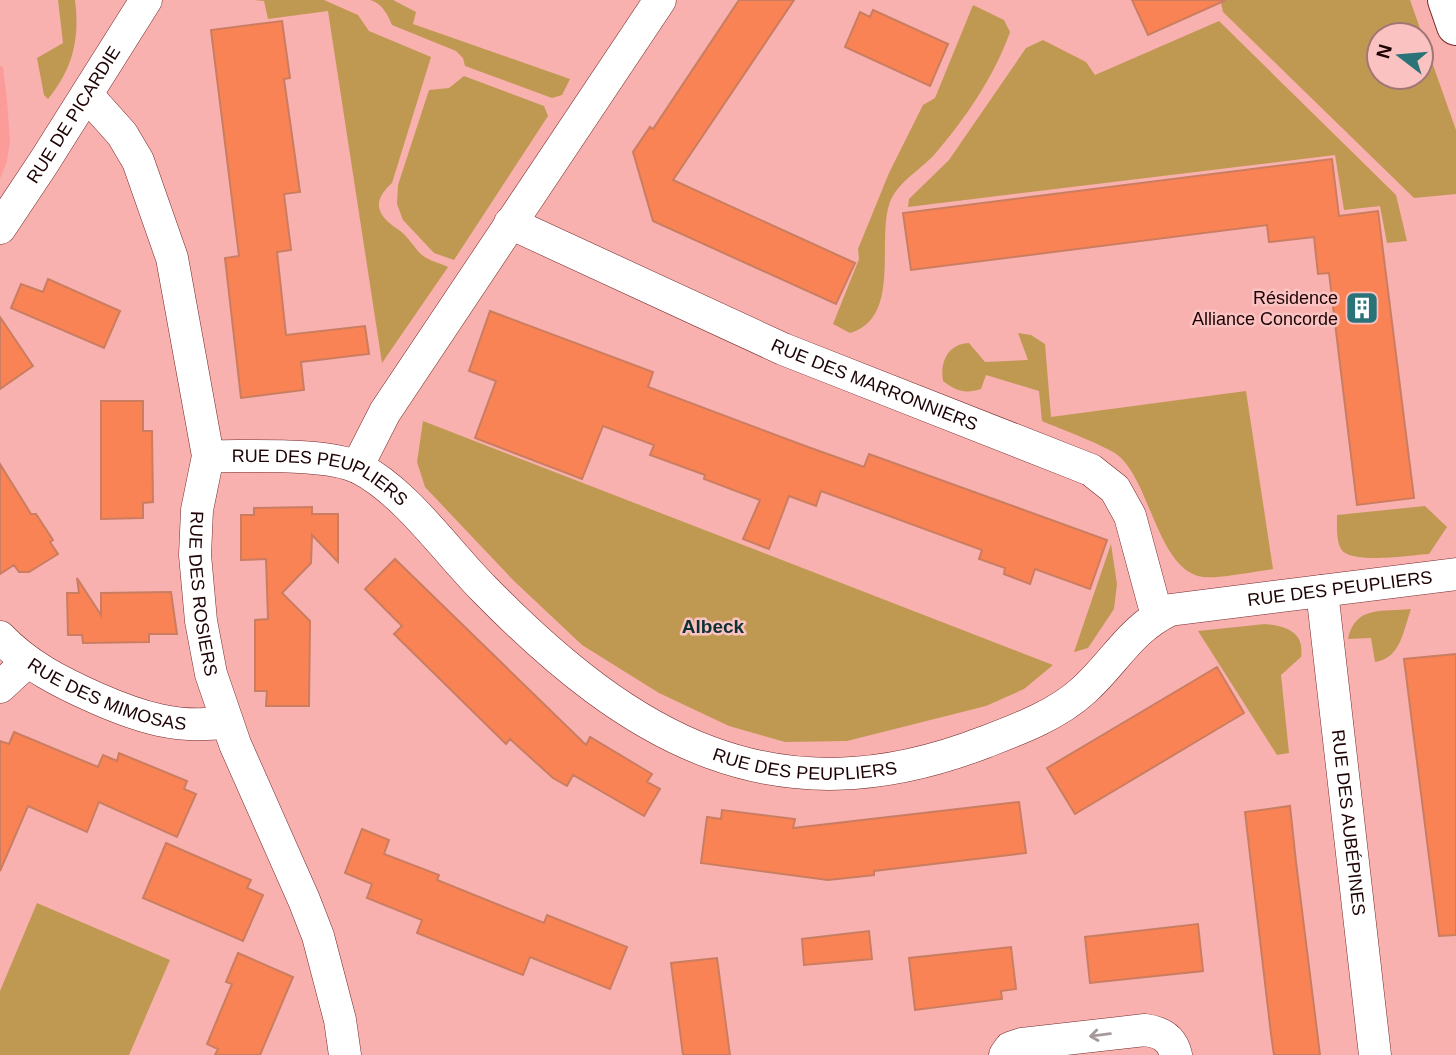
<svg xmlns="http://www.w3.org/2000/svg" width="1456" height="1055" font-family="Helvetica,sans-serif">
	<rect width="100%" height="100%" fill="#f8b1ae"/>
	<path fill="#fc9c9a" d="M0 66 3 67 7 100 10 141 7 161 0 179Z"/>
	<path fill="#bf9952" fill-rule="evenodd" d="M58 0H75C80 38 73 69 48 99L44 95 37 58 63 43Z
		M253 0H324L358 15 369 31 431 57 392 183C370 203 378 216 399 230 408 236 414 248 422 255 429 261 440 263 448 267L382 363 328 11 268 19 264 1Z
		M370 0H393L416 12 413 24 570 79 562 95 552 98 465 66 463 58 456 51 392 25C388 15 382 3 370 0Z
		M1227 0H1410L1456 130V194L1414 198 1223 12 1221 3ZM1379 35H1421V77H1379Z
		M973 5 1004 20 1010 32C994 77 965 119 934 155 919 171 898 182 890 202 876 239 902 318 850 333L833 324 859 259 858 249 889 173 923 105 935 98Z
		M1219 21 1396 195 1407 241 1387 243 1380 206 1344 210 1335 155 908 207 909 199 949 160 1026 48 1043 40 1086 62 1095 75Z
		M464 76 544 106 548 116 454 260 434 253 403 220 397 204 398 185 429 90 449 88Z
		M1018 333 1031 335 1045 344 1051 417 1246 391 1273 569C1257 571 1216 579 1203 577 1159 571 1151 486 1120 457 1110 447 1058 428 1042 421L1039 391 986 375 981 389C965 394 956 391 943 381 940 363 947 344 969 343L985 362 1028 360Z
		M423 421 1053 665 1024 689 986 706 847 741 785 742 729 726 659 693 582 645 513 580 425 487 417 462Z
		M1425 506 1447 527 1429 554C1411 555 1350 565 1341 549 1336 540 1337 525 1337 515Z
		M1111 544 1117 584 1114 609 1088 648 1074 652Z
		M1411 609C1403 631 1401 658 1375 662L1371 638 1348 639C1355 605 1383 612 1411 609Z
		M1265 624C1286 626 1305 632 1301 657L1281 675 1289 753 1277 755 1198 631Z
		M37 903 170 960 129 1055H0V991Z"/>
	<path fill="#fa8355" stroke="#ca7d60" stroke-width="2" d="M739 0H794L673 180 855 263 836 304 653 221 633 152 650 127 653 129Z
		M1132 0H1226L1148 35Z
		M873 10 948 44 930 86 845 47 860 12 870 17Z
		M282 21 290 78 284 79 300 192 284 194 291 250 277 252 286 335 365 326 369 354 301 362 304 390 241 398 225 258 239 256 211 30Z
		M1332 159 1339 216 1378 211 1414 498 1357 505 1329 273 1318 274 1314 237 1269 242 1267 225 911 270 903 213Z
		M48 279 120 311 104 348 11 308 21 284 43 292Z
		M490 311 653 372 648 387 808 447 864 467 869 454 1107 540 1090 589 1035 569 1030 584 1004 574 1005 568 979 559 982 550 821 491 816 506 789 496 769 549 743 539 760 500 704 479 705 475 650 455 654 445 603 426 582 479 475 438 496 381 469 371Z
		M0 317 33 366 0 389Z
		M101 401H143V431H152L153 502 143 503V518L101 519Z
		M0 464 31 514H36L53 540 50 542 58 554 29 572H19L14 565 0 574Z
		M312 507V514H338V562L312 535 311 563 282 593 310 621 309 706H266L267 691H255V620L268 619 266 559 241 560V515H254V508Z
		M395 559 586 745 590 737 652 774 647 782 660 789 644 816 573 775 567 786 553 778 510 739 506 744 394 634 402 626 365 589Z
		M77 578 101 615V593L171 592 177 634H149V642L83 643 82 635H68L67 593H79Z
		M1456 654V935L1439 936 1404 659Z
		M1217 667 1244 713 1075 814 1047 768Z
		M14 732 98 767 103 755 117 761 119 753 187 781 184 789 196 794 177 837 99 802 87 832 28 806 0 871V741L9 744Z
		M1019 802 1026 853 874 871V875L828 880 701 863 707 817 721 819 722 810 795 819 793 828Z
		M1290 806 1296 862 1320 1055H1274L1271 1034 1245 812Z
		M362 829 389 840 384 854 439 875 437 880 544 923 547 915 627 947 610 989 530 957 523 975 417 933 422 920 367 898 372 884 345 873Z
		M166 843 251 880 247 888 263 895 243 941 143 898Z
		M1198 924 1203 971 1090 983 1085 937Z
		M869 931 872 959 804 965 802 939Z
		M1011 947 1016 989 1001 991 1002 999 915 1010 909 958Z
		M238 953 293 977 260 1055H215L218 1049 207 1044 232 984 226 982Z
		M717 958 730 1055H683L671 963Z"/>
	<g fill="none" stroke-linecap="round" stroke-linejoin="round">
		<defs>
			<g id="street">
				<path id="s1" d="M87 95 122 134 138 161 172 258 208 456 197 510 195 555 201 621 211 674 235 744 304 900 318 936 340 1020 345 1055"/>
				<path id="s2" d="M510 223 783 349 1091 470 1115 489 1130 516 1157 616"/>
				<path id="s3" d="M0 228 44 162 146 0"/>
				<path id="s4" d="M208 456C246 457 327 452 359 468 406 492 446 551 484 589 631 739 774 824 985 742 1019 729 1057 715 1084 690 1115 662 1130 629 1170 610L1456 574"/>
				<path d="M357 467 385 412 660 0"/>
				<path id="s5" d="M1322 591 1375 1055"/>
				<path id="s6" d="M0 637C28 666 60 682 96 698 139 717 179 730 227 722"/>
				<path d="M0 687 27 662"/>
				<path d="M1005 1055 1010 1048 1022 1044 1145 1030C1161 1032 1172 1038 1176 1055"/>
			</g>
			<path id="secondary" d="M1447 0 1456 26"/>
		</defs>
		<use href="#street" stroke="#742a2c" stroke-width="33"/>
		<use href="#secondary" stroke="#742a2c" stroke-width="40"/>
		<use href="#street" stroke="#fff" stroke-width="32"/>
		<use href="#secondary" stroke="#fff" stroke-width="38"/>
	</g>
	<defs><path id="oneway-shaft" d="M-6 0H5M1.5-3L5.5 0L1.5 3" fill="none" stroke-width="1.6" stroke-linecap="round" stroke-linejoin="round" transform="scale(1.75)"/></defs>
	<use stroke="#a59a9b" href="#oneway-shaft" transform="translate(1100 1035) rotate(173)"/>
	<defs>
		<symbol id="building-square" viewBox="-11 -11 22 22"><rect x="-9" y="-9" width="18" height="18" rx="4" fill="#2a7479" stroke="#fac3c1"/><path d="M-4-6H4V6H1V3H-1V6H-4ZM-2.5-4.3h1.7v1.8h-1.7ZM.8-4.3h1.7v1.8H.8ZM-2.5-1h1.7V.8h-1.7ZM.8-1h1.7V.8H.8Z" fill="#fff"/></symbol>
	</defs>
	<g fill-rule="evenodd">
		<use href="#building-square" x="1343" y="289" width="38" height="38"/>
	</g>
	<g text-anchor="middle" dominant-baseline="central" stroke-width="5" stroke-linejoin="round" paint-order="stroke">
		<g font-size="18" fill="#1e0304" stroke="#fac3c1">
			<text stroke="none"><textPath href="#s3" startOffset="135">RUE DE PICARDIE</textPath></text>
			<text stroke="none"><textPath href="#s2" startOffset="399">RUE DES MARRONNIERS</textPath></text>
			<text stroke="none"><textPath href="#s4" startOffset="117">RUE DES PEUPLIERS</textPath></text>
			<text stroke="none"><textPath href="#s4" startOffset="1292">RUE DES PEUPLIERS</textPath></text>
			<text stroke="none"><textPath href="#s1" startOffset="527">RUE DES ROSIERS</textPath></text>
			<text stroke="none"><textPath href="#s6" startOffset="124">RUE DES MIMOSAS</textPath></text>
			<text stroke="none"><textPath href="#s4" startOffset="705">RUE DES PEUPLIERS</textPath></text>
			<text stroke="none"><textPath href="#s5" startOffset="233">RUE DES AUBÉPINES</textPath></text>
		</g>
		<g font-size="18" fill="#1e0304" stroke="#fac3c1" text-anchor="end">
			<text x="1338" y="298">Résidence<tspan x="1338" dy="21">Alliance Concorde</tspan></text>
		</g>
		<g font-size="19" font-weight="bold" fill="#0d3133" stroke="#fac3c1">
			<text x="713" y="626">Albeck</text>
		</g>
	</g>
	<g transform="translate(1400 56) rotate(286)"><circle r="33" fill="#fac3c1" stroke="#a27675" stroke-width="2"/>
	<path d="M0-5L12 26L0 18L-12 26Z" fill="#2a7479"/>
	<text y="-10" font-size="19" font-weight="bold" text-anchor="middle" fill="#1e0304">N</text>
	</g>
</svg>
